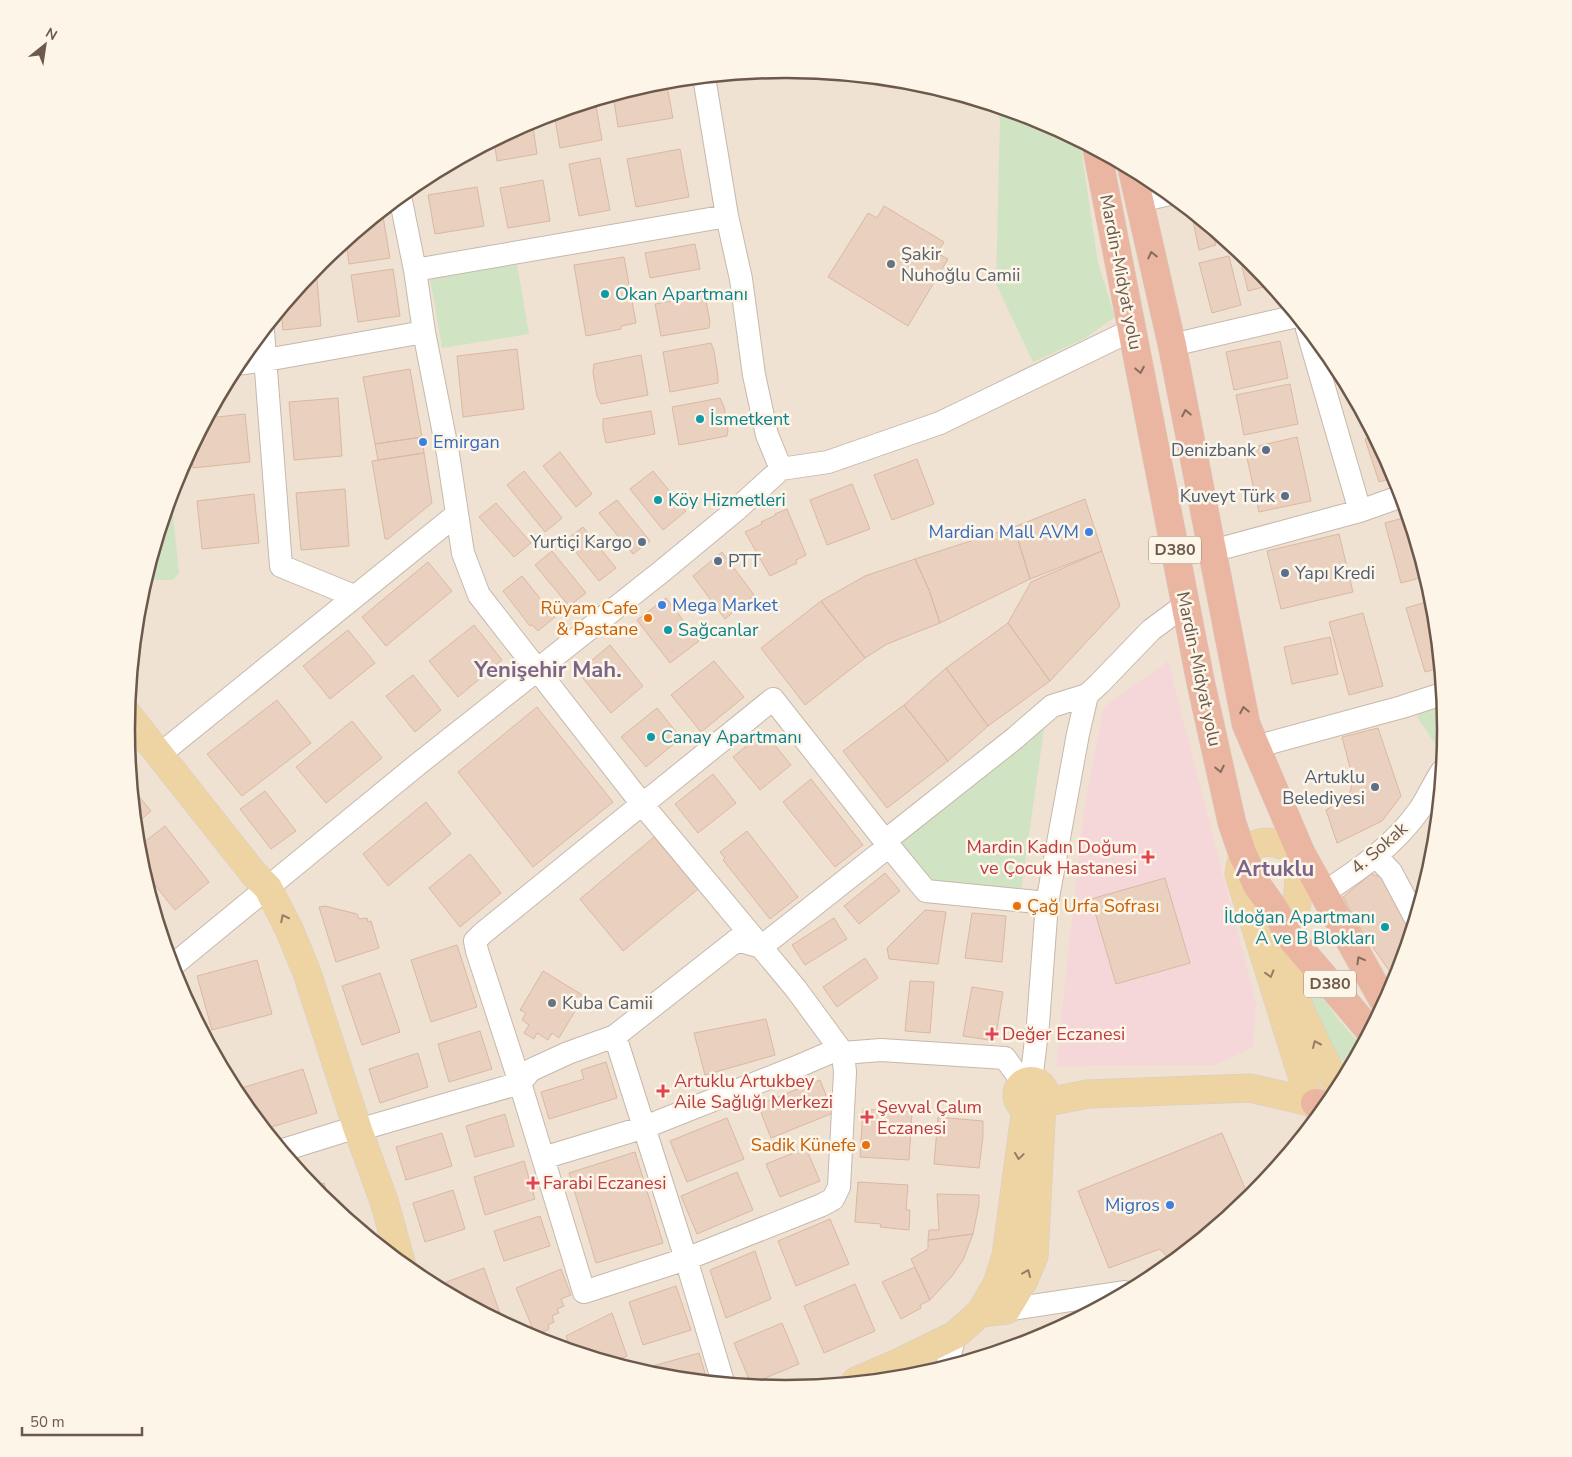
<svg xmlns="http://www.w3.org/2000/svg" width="1572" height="1457" font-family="'Nunito Sans',sans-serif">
	<rect width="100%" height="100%" fill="#f8f0e3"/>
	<path fill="#efe2d2" d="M128 729a658 658 0 1 1 1316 0a658 658 0 1 1-1316 0Z"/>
	<path fill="#f5d7da" d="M1168 661 1256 1004 1253 1047 1215 1065 1056 1066 1084 809 1104 707Z"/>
	<path fill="#d0e4c4" d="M991 105 1039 119 1080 141 1098 263 1115 317 1084 339 1033 362 996 284 1000 119Z
		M517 264 529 334 442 348 430 278Z
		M171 495 179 573 173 580H145Z
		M1443 705 1446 729 1443 752H1441L1417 717 1419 712Z
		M1045 722 1021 891 929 882 896 842Z
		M1308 975 1337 1018 1361 1045 1349 1068 1327 1044 1311 1001Z"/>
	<path fill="#ead0be" stroke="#dab8a1" d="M666 81 673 118 618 127 613 95 653 83Z
		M595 100 602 140 560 148 554 113Z
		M532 120 537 154 497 161 494 140Z
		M680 149 689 197 636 207 627 159Z
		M472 152 473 159 453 162Z
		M600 158 610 210 579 216 569 164Z
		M543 180 550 221 508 228 500 188Z
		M477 187 484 226 435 234 428 195Z
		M884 206 944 242 937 253 948 259 908 326 828 277 868 213 877 218Z
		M382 210 390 258 349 264 346 240Z
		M1191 211 1212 229 1216 245 1199 250Z
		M695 244 700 269 650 278 645 253Z
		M1242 253 1253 262 1271 285 1248 291 1239 254Z
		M1229 256 1241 305 1212 313 1199 263Z
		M624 257 636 323 621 326V329L586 336 574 265Z
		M316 267 321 326 283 330 281 309Z
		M393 269 400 316 358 322 351 275Z
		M703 296 706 301 710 322 709 328 661 336 655 304Z
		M1280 341 1288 378 1234 390 1226 352Z
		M711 343 714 351 718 376V383L670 392 663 352Z
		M517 349 524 409 463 417 457 356Z
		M641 355 648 395 601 404 597 396 593 373 594 364Z
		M410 369 422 437 375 444 363 377Z
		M1338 369 1350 391 1346 393Z
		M1290 384 1298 424 1244 435 1236 395Z
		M338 398 342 456 294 460 289 402Z
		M720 398 724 407 728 431 727 436 679 445 672 407Z
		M651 411 655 434 606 443 603 429V419Z
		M245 414 250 462 193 468 191 449 208 418Z
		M1374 436 1396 477 1379 482 1365 439Z
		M422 437 424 453 378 460 375 444Z
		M1297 437 1311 501 1259 512 1245 449Z
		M560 452 592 494 576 507 543 466Z
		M424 453 432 503 388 539H385L372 461Z
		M917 459 934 504 892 520 874 475Z
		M524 471 562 518 545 532 507 485Z
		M653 471 686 511 663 530 630 489Z
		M852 484 870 529 827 545 810 500Z
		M345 489 349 546 301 550 296 493Z
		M254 494 259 543 202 549 197 501Z
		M1085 499 1102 551 1030 579 1014 527Z
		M617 500 650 541 633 554 599 513Z
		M496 503 531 543 514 557 479 517Z
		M787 509 806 555 796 560 797 563 770 576 745 532 762 524 761 522 776 515 775 514Z
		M1407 517 1423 577 1401 583 1385 523Z
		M583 527 616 568 599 581 566 540Z
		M1014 527 1030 579 940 623 929 590 915 559Z
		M1339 534 1353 592 1281 609 1267 551Z
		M552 551 586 593 569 606 535 565Z
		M1102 551 1120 606 1050 681 1008 623 1031 582Z
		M722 552 754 595 725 619 693 576Z
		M915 559 929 590 940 623 887 644 865 658 821 601 865 576Z
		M428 562 452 591 386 646 362 617Z
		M522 576 555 617 538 631 532 625 530 626 503 591Z
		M666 598 699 641 670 663 637 620Z
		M1433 600 1440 668 1425 672 1406 608Z
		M821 601 865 658 805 705 761 648Z
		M1363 613 1383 686 1349 695 1329 622Z
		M1008 623 1050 681 988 726 946 668Z
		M474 625 502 660 458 697 429 661Z
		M348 630 375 663 330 699 303 666Z
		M1330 637 1338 674 1292 684 1284 647Z
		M610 645 643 686 611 713 578 672Z
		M714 661 744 697 701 732 671 695Z
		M946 668 988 726 948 761 904 705Z
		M413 675 441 710 415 732 386 696Z
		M277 700 311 743 242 796 207 754Z
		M904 705 948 761 887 808 843 751Z
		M537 707 613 802 533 867 458 772Z
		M657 708 681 738 646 767 621 737Z
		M352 721 382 758 326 803 296 767Z
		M1378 728 1401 796 1382 821 1337 843 1326 810 1349 796 1353 779 1342 737Z
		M764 732 791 765 760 790 733 757Z
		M713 774 736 803 698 833 675 804Z
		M811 779 863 845 835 867 783 802Z
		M132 788 151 811 136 824Z
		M265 791 296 831 271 849 240 809Z
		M426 802 451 834 388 886 363 854Z
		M165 826 209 882 175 910 143 870 139 857 138 847Z
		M747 831 798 897 770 919 723 860 725 858 720 852Z
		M654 837 698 889 623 951 580 899Z
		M470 854 501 893 460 927 429 888Z
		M885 873 900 891 859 924 844 906Z
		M1371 874 1385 878 1412 927 1396 980 1362 932 1343 897Z
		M1165 878 1190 963 1116 984 1091 899Z
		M325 906 357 914 359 919 367 918 368 922 371 921 379 948 336 962 319 907Z
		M925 910 946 912 938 964 889 959 887 948Z
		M972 913 1006 916 1002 962 965 958Z
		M834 918 847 939 805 965 792 945Z
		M457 945 477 1007 431 1022 411 960Z
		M865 958 878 978 837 1007 823 987Z
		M257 960 272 1014 212 1030 197 976Z
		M543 971 584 996 559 1038 552 1033 548 1040 537 1033 534 1039 524 1033 529 1025 522 1020 526 1013 520 1010Z
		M380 973 400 1032 362 1045 342 986Z
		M910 981 934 982 930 1033 905 1031Z
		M972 987 1003 992 995 1041 963 1036Z
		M766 1019 775 1055 705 1075 694 1033Z
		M480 1031 492 1069 449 1082 438 1044Z
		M418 1053 428 1087 380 1103 369 1069Z
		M606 1062 617 1098 549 1119 541 1092 584 1079 581 1070Z
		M303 1069 317 1113 265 1129 235 1090Z
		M820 1080 833 1113 771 1138 758 1105Z
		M863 1109 912 1112 909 1160 860 1157Z
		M505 1114 514 1146 475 1157 466 1126Z
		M938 1117 983 1121V1136L979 1168 934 1164Z
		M727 1118 744 1159 687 1182 670 1141Z
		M442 1133 452 1166 406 1180 396 1147Z
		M1222 1133 1249 1198 1174 1260 1171 1261 1160 1249 1109 1268 1078 1191Z
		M806 1148 820 1181 780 1197 766 1164Z
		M635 1152 663 1243 596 1263 569 1173Z
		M524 1161 535 1199 485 1215 474 1177Z
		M737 1172 753 1210 697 1234 681 1196Z
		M858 1182 908 1185 906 1210H910L909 1230 880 1227 881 1224 855 1222Z
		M324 1183 331 1204 319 1195 313 1187Z
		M453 1190 465 1229 425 1242 413 1203Z
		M937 1194 979 1195V1204L973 1234 928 1240 929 1230H939Z
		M540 1216 550 1246 504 1261 494 1231Z
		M830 1219 849 1264 796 1286 778 1241Z
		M973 1234 963 1260 952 1276 930 1300 911 1259 928 1249V1240Z
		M755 1251 771 1299 726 1318 710 1270Z
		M915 1267 930 1300 920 1305 921 1308 901 1319 882 1282Z
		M484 1268 503 1322 443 1290 441 1284Z
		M561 1269 571 1295 561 1299 564 1306 557 1309 559 1313 552 1316 554 1322 548 1325 549 1329 543 1332 544 1336 537 1339 516 1288Z
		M855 1284 875 1331 824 1353 804 1306Z
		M676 1286 691 1330 643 1345 629 1302Z
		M612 1313 627 1356 614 1362 571 1349 566 1336Z
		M782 1323 799 1364 751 1384 734 1343Z
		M699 1353 707 1380 657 1376 647 1372 646 1368Z"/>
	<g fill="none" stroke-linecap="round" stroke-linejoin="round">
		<defs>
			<path id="minor" d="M704 77 727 216 741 279 754 375 767 435 781 469
				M400 196 415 270 424 332 448 454 463 553 479 595 642 804 796 989 843 1053 845 1072 839 1187 833 1199 822 1205 686 1259 584 1292 520 1083 477 951 475 941 483 933 642 804 653 796 773 699 889 846 926 891 1047 903
				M1139 201 1170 194
				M415 270 727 216
				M1307 329 1360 511
				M263 331 281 566 354 596
				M1172 345 1297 316
				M236 364 266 360 424 332
				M1212 551 1360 511 1402 496
				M1255 747 1402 707 1442 694
				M159 755 456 515
				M885 841 1015 738 1052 706 1087 695 1099 684 1151 630 1185 605
				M1376 856 1391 872 1415 917
				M1323 893C1359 870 1396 844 1420 809 1428 797 1434 783 1442 771
				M172 966 417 765 661 572 736 510 781 469 828 462 940 423 1132 330
				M615 1036 686 1259 723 1382
				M843 1053 881 1050 1005 1058 1023 1083
				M1031 1081 1038 1024 1047 903 1078 734 1087 695
				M358 1130 520 1083 531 1070 568 1053 615 1036 737 940 761 947 889 846
				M283 1150 344 1131
				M543 1158 645 1127 794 1068 829 1053 838 1046
				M1006 1310 1124 1292
				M947 1366 955 1335"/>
			<path id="major" d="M128 715 254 874 268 888 289 929 307 973 358 1130 384 1201 401 1262
				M1017 1095a14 14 0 1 1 28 0a14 14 0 1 1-28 0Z
				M1026 1107 1006 1256 997 1284 980 1313 1006 1310 1024 1280 1034 1256 1042 1103 1088 1094 1250 1088 1315 1103
				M1320 1112 1306 1089 1239 874C1240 868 1241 859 1244 855 1259 833 1282 844 1301 853L1297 903 1290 937 1299 1007 1322 1056 1339 1087
				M856 1381 900 1362 955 1335 980 1313"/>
			<path id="highway" d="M1097 150 1201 684 1232 823 1243 855 1257 885 1275 910 1290 937 1369 1030
				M1132 169 1172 345 1246 724 1301 853 1384 1002
				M1315 1103 1326 1105"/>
		</defs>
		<use href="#minor" stroke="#c7b8ab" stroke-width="24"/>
		<use href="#major" stroke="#d3cdc9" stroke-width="29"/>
		<use href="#highway" stroke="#d3cdc9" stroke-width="29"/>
		<use href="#minor" stroke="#fff" stroke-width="22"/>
		<use href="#major" stroke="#efd4a3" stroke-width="28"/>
		<use href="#highway" stroke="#ebb6a1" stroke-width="28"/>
	</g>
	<defs><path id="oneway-chevron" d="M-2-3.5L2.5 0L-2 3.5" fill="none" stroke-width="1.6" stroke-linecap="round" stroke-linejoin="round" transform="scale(1.25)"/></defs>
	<g stroke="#866c5d">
		<use href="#oneway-chevron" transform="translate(1152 255) rotate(-103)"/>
		<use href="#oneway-chevron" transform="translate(1140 370) rotate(79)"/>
		<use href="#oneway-chevron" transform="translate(1186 413) rotate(-101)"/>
		<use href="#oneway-chevron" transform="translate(1244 710) rotate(-101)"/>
		<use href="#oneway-chevron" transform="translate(1220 769) rotate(78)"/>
		<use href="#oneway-chevron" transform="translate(1360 960) rotate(-119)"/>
	</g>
	<g stroke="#947e66">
		<use href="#oneway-chevron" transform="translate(284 918) rotate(-117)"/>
		<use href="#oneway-chevron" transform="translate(1270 974) rotate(73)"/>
		<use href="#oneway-chevron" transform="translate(1316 1044) rotate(-114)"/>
		<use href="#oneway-chevron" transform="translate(1019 1156) rotate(98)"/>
		<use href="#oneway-chevron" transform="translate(1027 1273) rotate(-67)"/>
	</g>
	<g fill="#6b7280" stroke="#fcf5e8" stroke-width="2">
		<circle cx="891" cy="264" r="5"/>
		<circle cx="552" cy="1003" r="5"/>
	</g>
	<g fill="#0f9aa8" stroke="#fcf5e8" stroke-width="2">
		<circle cx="605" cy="294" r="5"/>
		<circle cx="700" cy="419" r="5"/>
		<circle cx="658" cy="500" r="5"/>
		<circle cx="668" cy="630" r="5"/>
		<circle cx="651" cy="737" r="5"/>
		<circle cx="1385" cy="927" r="5"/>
	</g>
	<g fill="#3f7fe0" stroke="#fcf5e8" stroke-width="2">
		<circle cx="423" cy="442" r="5"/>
		<circle cx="1089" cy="532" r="5"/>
		<circle cx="662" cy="605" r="5"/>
		<circle cx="1170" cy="1205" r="5"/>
	</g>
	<g fill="#5c6f8a" stroke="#fcf5e8" stroke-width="2">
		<circle cx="1266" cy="450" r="5"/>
		<circle cx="1285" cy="496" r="5"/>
		<circle cx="642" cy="542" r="5"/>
		<circle cx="718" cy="561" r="5"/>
		<circle cx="1285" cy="573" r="5"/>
		<circle cx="1375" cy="787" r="5"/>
	</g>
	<g fill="#e8710a" stroke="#fcf5e8" stroke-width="2">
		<circle cx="648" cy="618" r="5"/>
		<circle cx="1017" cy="906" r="5"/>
		<circle cx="866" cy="1145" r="5"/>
	</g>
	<g fill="#e0444e" stroke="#fcf5e8" stroke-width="2">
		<path d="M1145.5 849.5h5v5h5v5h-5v5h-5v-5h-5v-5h5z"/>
		<path d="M989.5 1026.5h5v5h5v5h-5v5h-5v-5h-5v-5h5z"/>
		<path d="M660.5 1083.5h5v5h5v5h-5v5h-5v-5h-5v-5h5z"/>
		<path d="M864.5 1109.5h5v5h5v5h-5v5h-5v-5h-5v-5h5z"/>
		<path d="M530.5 1175.5h5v5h5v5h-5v5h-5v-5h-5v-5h5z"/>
	</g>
	<g text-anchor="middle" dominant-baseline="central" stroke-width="5" stroke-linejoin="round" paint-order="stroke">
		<g fill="#fcf5e8" stroke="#98887b" stroke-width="1">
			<rect x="1149" y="536.5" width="52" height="27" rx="4"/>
			<rect x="1304" y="970.5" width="52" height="27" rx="4"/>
		</g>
		<g font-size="16" font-weight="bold" fill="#6d594c">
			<text x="1175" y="550">D380</text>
			<text x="1330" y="984">D380</text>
		</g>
		<g font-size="18" fill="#5b616d" stroke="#fcf5e8" text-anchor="start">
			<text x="901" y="254">Şakir<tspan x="901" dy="21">Nuhoğlu Camii</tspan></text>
			<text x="562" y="1003">Kuba Camii</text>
		</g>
		<g font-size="18" fill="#6d594c" stroke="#fcf5e8">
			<text transform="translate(1121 272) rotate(79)">Mardin-Midyat yolu</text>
			<text transform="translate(1199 669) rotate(78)">Mardin-Midyat yolu</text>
			<text transform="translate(1379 848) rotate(-41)">4. Sokak</text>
		</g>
		<g font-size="18" fill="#0d838f" stroke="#fcf5e8" text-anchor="start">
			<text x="615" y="294">Okan Apartmanı</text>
			<text x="710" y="419">İsmetkent</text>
			<text x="668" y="500">Köy Hizmetleri</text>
			<text x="678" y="630">Sağcanlar</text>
			<text x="661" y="737">Canay Apartmanı</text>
			<text x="1375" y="917" text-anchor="end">İldoğan Apartmanı<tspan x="1375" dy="21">A ve B Blokları</tspan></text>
		</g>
		<g font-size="18" fill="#366cbe" stroke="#fcf5e8" text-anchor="start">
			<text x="433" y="442">Emirgan</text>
			<text x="1079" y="532" text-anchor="end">Mardian Mall AVM</text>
			<text x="672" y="605">Mega Market</text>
			<text x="1160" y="1205" text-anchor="end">Migros</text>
		</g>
		<g font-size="18" fill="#4e5e75" stroke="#fcf5e8" text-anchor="end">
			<text x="1256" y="450">Denizbank</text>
			<text x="1275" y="496">Kuveyt Türk</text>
			<text x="632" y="542">Yurtiçi Kargo</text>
			<text x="728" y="561" text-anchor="start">PTT</text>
			<text x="1295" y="573" text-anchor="start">Yapı Kredi</text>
			<text x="1365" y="777">Artuklu<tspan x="1365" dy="21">Belediyesi</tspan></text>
		</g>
		<g font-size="18" fill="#c56008" stroke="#fcf5e8" text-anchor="end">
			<text x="638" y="608">Rüyam Cafe<tspan x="638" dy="21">&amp; Pastane</tspan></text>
			<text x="1027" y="906" text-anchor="start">Çağ Urfa Sofrası</text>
			<text x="856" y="1145">Sadik Künefe</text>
		</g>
		<g font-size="18" fill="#be3a42" stroke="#fcf5e8" text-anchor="start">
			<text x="1137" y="847" text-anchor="end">Mardin Kadın Doğum<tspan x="1137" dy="21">ve Çocuk Hastanesi</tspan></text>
			<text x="1002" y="1034">Değer Eczanesi</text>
			<text x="674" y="1081">Artuklu Artukbey<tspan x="674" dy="21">Aile Sağlığı Merkezi</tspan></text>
			<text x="877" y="1107">Şevval Çalım<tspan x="877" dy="21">Eczanesi</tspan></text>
			<text x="543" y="1183">Farabi Eczanesi</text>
		</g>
		<g font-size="22" font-weight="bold" fill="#7d6589" stroke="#fcf5e8">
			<text x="548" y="670">Yenişehir Mah.</text>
			<text x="1275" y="869">Artuklu</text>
		</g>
	</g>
	<path d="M0 0H1572V1457H0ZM135 729a651 651 0 1 1 1302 0a651 651 0 1 1-1302 0Z" fill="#fcf5e8" fill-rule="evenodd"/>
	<path fill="none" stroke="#6d594c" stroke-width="2.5" d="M135 729a651 651 0 1 1 1302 0a651 651 0 1 1-1302 0Z"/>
	<g transform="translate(45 45) rotate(30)" stroke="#fcf5e8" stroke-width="4" paint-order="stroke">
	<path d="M0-4L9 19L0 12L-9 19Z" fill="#6d594c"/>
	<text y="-8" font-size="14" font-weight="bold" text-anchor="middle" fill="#6d594c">N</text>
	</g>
	<path d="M22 1427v8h120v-8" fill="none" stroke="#6d594c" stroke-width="2.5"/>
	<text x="30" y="1427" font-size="15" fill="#6d594c" stroke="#fcf5e8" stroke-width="4" paint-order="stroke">50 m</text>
</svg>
